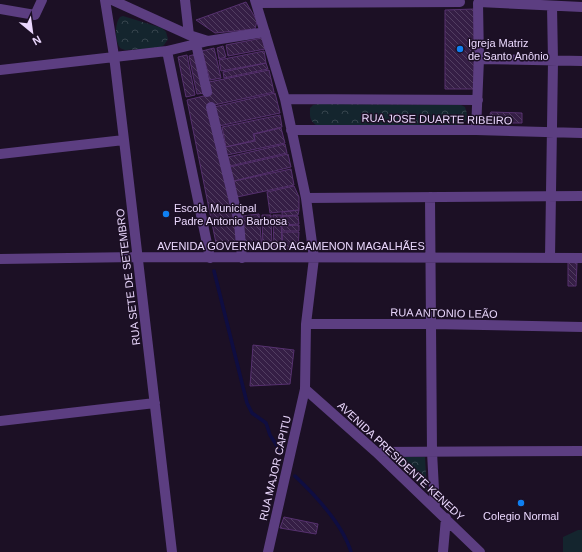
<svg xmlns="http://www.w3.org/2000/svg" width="582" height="552" font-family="Arial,sans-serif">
	<defs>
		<pattern id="park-crowns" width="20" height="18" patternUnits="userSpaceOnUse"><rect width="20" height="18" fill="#14252e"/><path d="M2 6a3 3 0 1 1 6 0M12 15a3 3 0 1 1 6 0" fill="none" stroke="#36444d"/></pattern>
		<pattern id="building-back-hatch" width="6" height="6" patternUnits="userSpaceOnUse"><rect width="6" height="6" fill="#351e45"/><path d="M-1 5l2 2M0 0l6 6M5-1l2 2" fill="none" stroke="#523e61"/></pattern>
	</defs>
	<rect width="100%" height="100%" fill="#1c1025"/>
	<path fill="#14252e" d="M578 530H582V552H563V537Z"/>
	<path fill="url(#park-crowns)" d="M123 16 162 28 166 32 168 39 164 45 159 48 125 50C122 49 119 48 118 44 115 37 115 23 120 17Z
		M318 104 461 105 465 107 468 117 465 122 461 125H316C309 120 310 116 310 108L313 105Z
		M394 457H425L427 491Z"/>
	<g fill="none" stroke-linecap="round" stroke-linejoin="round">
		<path stroke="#0f0d41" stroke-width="3.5" d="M214 271 247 403 252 413 266 423 270 435 279 449
			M295 476C315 495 343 525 351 552"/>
	</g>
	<path fill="url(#building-back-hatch)" stroke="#56316f" d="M246 2 257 21 255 29 215 33 196 20Z
		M474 9V89H445V10Z
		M262 38 265 49 228 56 226 45Z
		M223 46 226 57 219 59 217 48Z
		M214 48 221 78 210 80 202 51Z
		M264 51 266 63 221 71 219 60Z
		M196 54 205 93 197 94 189 56Z
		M187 55 195 95 186 97 178 57Z
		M266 63 268 69 224 78 223 72Z
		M269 70 274 92 214 105 213 103 208 104 235 225 238 246 217 248 187 100 212 94 209 82Z
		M275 93 280 113 219 126 214 107Z
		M491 112 522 113V123H499L493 120 490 114Z
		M280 115 282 127 253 134 255 140 226 147 222 127Z
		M281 128 285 143 227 155 225 147 255 141 254 134Z
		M285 144 287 153 230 166 228 157Z
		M288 154 291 167 234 181 230 167Z
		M291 169 294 185 237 197 234 181Z
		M294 186 299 197V210L270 213 267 192Z
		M299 210 298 215 282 216V212Z
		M259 214 262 249 245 250 242 216Z
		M262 215H271L272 248 263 249Z
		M273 215H281L282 249H274Z
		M282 216H298L299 224 282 225Z
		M299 225V231H282V226Z
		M282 232H299L298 249H283Z
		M568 262 577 263 576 286H568Z
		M253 345 294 350 290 384 250 386Z
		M284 517 318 524 316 534 280 528Z"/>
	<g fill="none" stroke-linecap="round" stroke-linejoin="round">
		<path stroke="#5c3e81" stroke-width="10" d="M105 0 114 56 124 140 172 552
			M112 0 189 35 208 41
			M185 0 189 35
			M255 0 285 99 306 198 314 258 306 324 305 389 268 552
			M479 2 582 7
			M256 3 460 2
			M0 9 35 15 42 0
			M196 44 207 92
			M167 51 210 258
			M479 59 582 61
			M0 70 167 51 208 41 265 32
			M285 99 478 100
			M211 107 239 222 242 258
			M291 130H476L582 133
			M476 130 479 59 478 3
			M0 154 124 140
			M430 197 432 452 435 508
			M306 198 582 196
			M550 258 553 61 552 6
			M0 259 137 257 582 258
			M306 324H432L582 327
			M305 389 376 452 480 552
			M0 421 155 403
			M376 452 582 451
			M443 552 446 518"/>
	</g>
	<g fill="#0f7ff1" stroke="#1c1025" stroke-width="1.5">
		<circle cx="460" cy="49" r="4"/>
		<circle cx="166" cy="214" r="4"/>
		<circle cx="521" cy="503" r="4"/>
	</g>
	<g text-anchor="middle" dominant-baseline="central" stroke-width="3" stroke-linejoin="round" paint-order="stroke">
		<g font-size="11" fill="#ead7fd" stroke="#1c1025" text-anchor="start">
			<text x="468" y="43">Igreja Matriz<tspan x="468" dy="13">de Santo Anônio</tspan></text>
			<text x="174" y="208">Escola Municipal<tspan x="174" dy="13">Padre Antonio Barbosa</tspan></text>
			<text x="521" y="516" text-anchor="middle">Colegio Normal</text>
		</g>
		<g font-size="11" fill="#ead7fd" stroke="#1c1025">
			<text transform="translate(437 119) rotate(1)">RUA JOSE DUARTE RIBEIRO</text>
			<text x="291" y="246">AVENIDA GOVERNADOR AGAMENON MAGALHÃES</text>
			<text transform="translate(128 277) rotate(-97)">RUA SETE DE SETEMBRO</text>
			<text transform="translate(444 313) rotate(1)">RUA ANTONIO LEÃO</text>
			<text transform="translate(401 461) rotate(43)">AVENIDA PRESIDENTE KENEDY</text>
			<text transform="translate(275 468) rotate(-77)">RUA MAJOR CAPITU</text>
		</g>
	</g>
	<g transform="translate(32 32) rotate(151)" stroke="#1c1025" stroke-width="3" paint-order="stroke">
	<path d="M0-3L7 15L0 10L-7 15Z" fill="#ead7fd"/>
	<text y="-6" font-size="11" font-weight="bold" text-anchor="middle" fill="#ead7fd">N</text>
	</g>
</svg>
